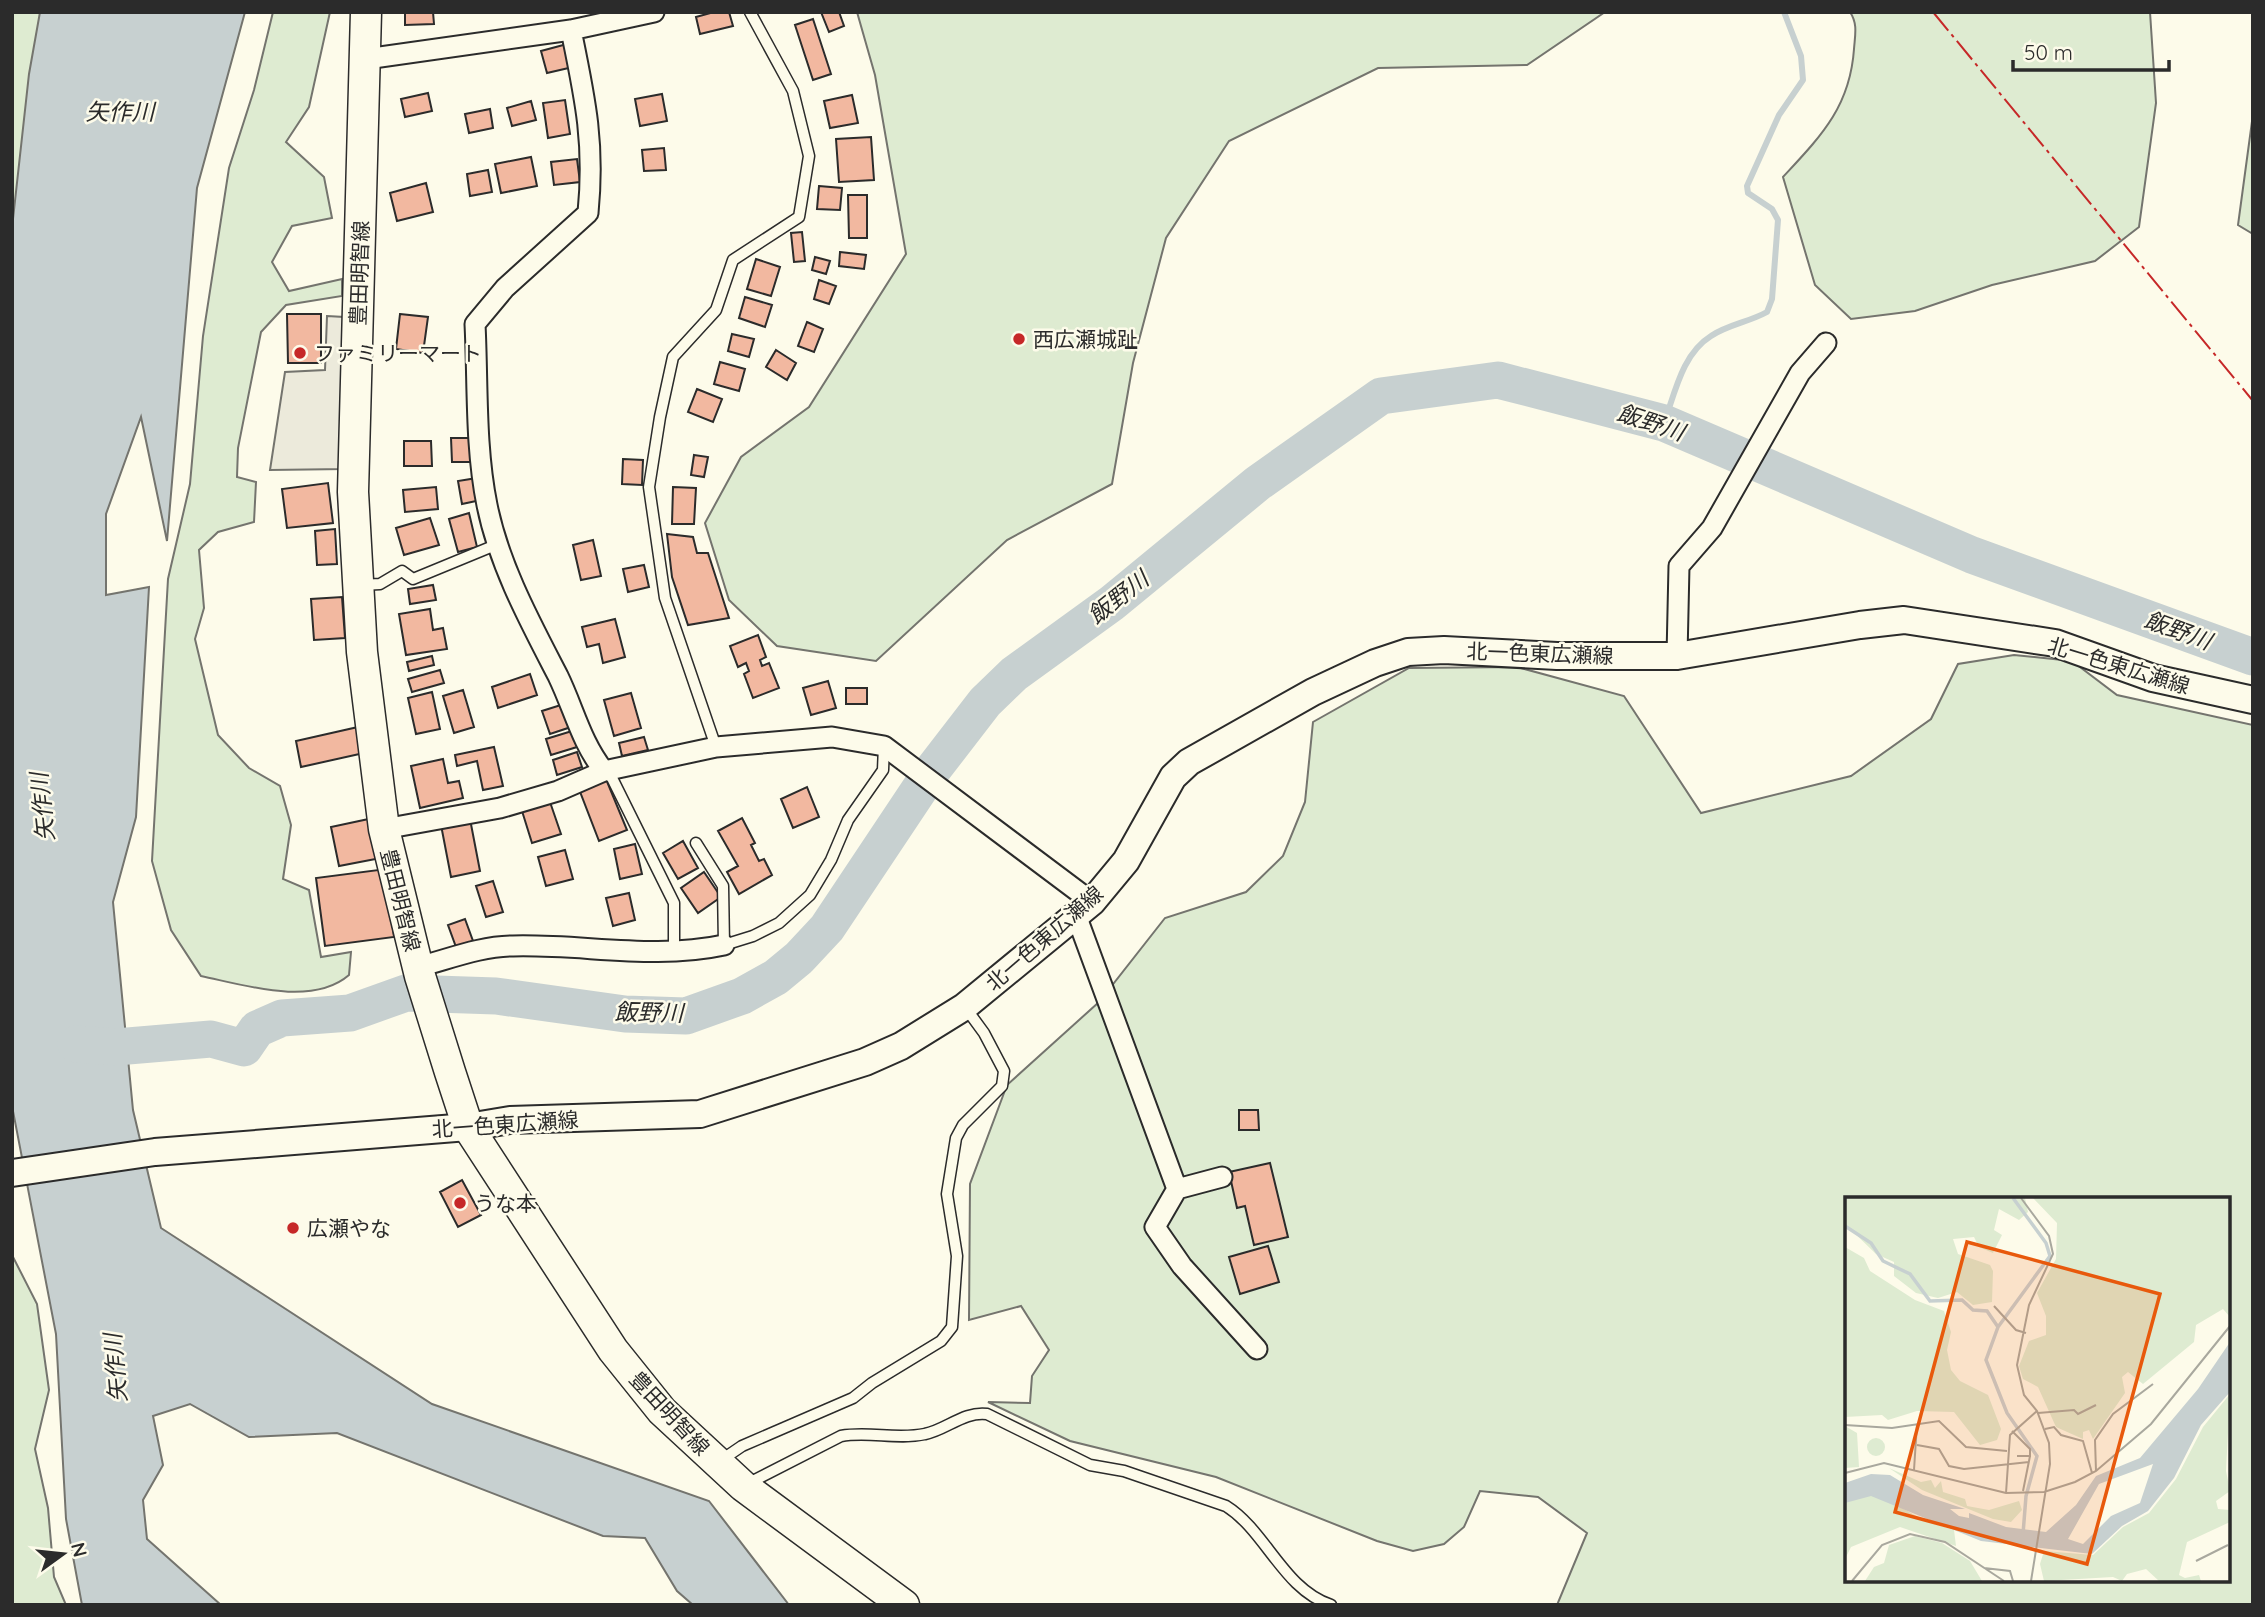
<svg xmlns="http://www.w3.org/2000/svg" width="2265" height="1617" font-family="Quicksand,'Noto Sans JP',sans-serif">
	<rect width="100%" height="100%" fill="#fdfbea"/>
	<path fill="#deebd1" stroke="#74746e" stroke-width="2" fill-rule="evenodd" d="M12 12H63L40 166 12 220Z
		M273 12H330L309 107 286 142 324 177 332 218 292 226 272 262 289 291 342 279V296L286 305 261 332 238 448 237 477 256 482 254 522 218 532 199 550 204 608 195 639 218 735 249 768 280 786 291 825 283 879 309 890 321 957 351 952 349 975C312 1007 244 985 201 976L171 930 152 861 168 579 190 484 203 336 229 168 254 90Z
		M857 12H1605L1527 65 1378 68 1229 141 1166 238 1133 363 1112 484 1007 540 876 661 777 646 729 600 705 523 741 457 809 407 906 254 875 75Z
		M1850 12H2150L2156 103 2139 227 2095 261 1992 285 1915 311 1851 319 1815 285 1783 177C1821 136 1850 107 1854 49 1855 35 1858 24 1850 12Z
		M2253 114V234L2238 225Z
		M2014 655 2072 661 2117 695 2253 725V1605H1557L1587 1533 1538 1497 1480 1491 1464 1527 1444 1544 1413 1551 1377 1541 1216 1477 1070 1441 988 1402 1030 1403 1032 1376 1049 1350 1021 1306 969 1320 970 1184 1007 1085 1099 1002 1165 918 1246 892 1283 856 1305 802 1313 722 1409 668 1517 667 1624 696 1701 813 1851 776 1931 719 1958 664ZM1847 1199H2228V1580H1847Z
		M12 1255 37 1304 49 1390 35 1449 48 1508 54 1577 66 1605H12Z"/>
	<path fill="#eceadb" stroke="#74746e" stroke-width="2" d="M327 316 344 317 345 469 270 470 285 372 325 370Z"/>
	<path fill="#c7d0d0" stroke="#74746e" stroke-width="2" d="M40 12H245L197 188 167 541 141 417 106 514V595L149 587 136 817 113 902 133 1110 161 1228 432 1404 709 1501 789 1605H693L677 1591 645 1538 603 1536 337 1433 249 1437 190 1404 153 1416 163 1465 143 1500 147 1539 221 1605H82L66 1519 56 1334 12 1106V228L29 74Z"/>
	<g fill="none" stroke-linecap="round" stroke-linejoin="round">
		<path stroke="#c7d0d0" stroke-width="6" d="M1664 423C1675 393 1682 354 1711 336 1727 325 1749 322 1767 312L1772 299 1778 220 1772 209 1748 193 1747 186 1779 115 1803 80 1801 56 1784 12"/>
		<path stroke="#c7d0d0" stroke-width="37" d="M76 1044 116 1047 211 1039 244 1048 257 1029 282 1018 350 1013 406 993 496 996 625 1014 686 1016 742 996 776 977 799 958 827 928 931 772 985 702 1014 674 1112 603 1258 483 1381 396 1498 380 1664 423 1972 555 2253 657"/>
	</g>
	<path fill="#f2b8a0" stroke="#2b2b2b" stroke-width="2" d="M405 12H433L434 24 405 25Z
		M714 12H729L733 26 700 34 696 17Z
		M821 12H839L844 26 829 32Z
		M813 19 831 74 813 80 795 25Z
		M567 44 573 67 547 73 541 51Z
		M428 93 432 111 405 117 401 99Z
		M662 94 667 121 640 126 635 99Z
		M852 95 858 123 830 128 824 101Z
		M565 100 570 134 548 138 543 103Z
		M531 101 536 120 512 126 507 108Z
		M490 109 493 128 469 133 465 114Z
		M871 137 874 180 839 182 836 139Z
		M664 148 666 170 644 171 642 150Z
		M531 157 537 186 501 193 495 164Z
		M577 159 580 182 554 185 551 162Z
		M488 170 492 192 470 196 467 174Z
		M426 183 433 212 397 221 390 193Z
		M819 186 842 188 840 210 817 209Z
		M848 195H867V238H849Z
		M802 232 805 261 794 262 791 233Z
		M840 252 866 255 864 269 839 266Z
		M815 257 830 261 826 274 812 270Z
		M756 259 780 267 771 296 747 289Z
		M819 280 836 286 829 304 814 299Z
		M745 297 772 305 765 327 739 318Z
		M287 314H321V363H288Z
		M400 314 428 317 423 353 396 349Z
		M807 322 823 329 814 352 798 346Z
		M732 334 754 339 749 357 728 351Z
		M776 350 796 363 787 380 766 367Z
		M720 362 745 369 739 391 714 384Z
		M697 389 722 399 713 422 688 412Z
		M451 438H472L473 462H452Z
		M404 441H431L432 466H404Z
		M694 455 708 457 704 477 691 475Z
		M623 459 643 460 642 485 622 484Z
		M477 478 481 500 462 504 458 481Z
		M328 483 333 523 287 528 282 489Z
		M436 487 438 509 405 512 403 490Z
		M673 487 696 488 694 524H672Z
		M469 513 477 547 458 552 449 519Z
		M430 518 439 545 404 555 396 528Z
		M335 529 337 564 317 565 315 531Z
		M667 534 693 537 697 553H708L729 618 688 625 672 577Z
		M593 540 601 576 581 580 573 545Z
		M644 565 649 587 628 592 623 569Z
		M433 585 436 600 410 604 408 589Z
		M342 597 345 638 314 640 311 599Z
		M430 609 433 630 443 628 447 649 406 655 399 614Z
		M615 619 625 657 603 663 599 644 587 647 582 627Z
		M758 635 766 657 760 660 762 666 769 663 779 688 753 698 744 674 749 671 746 663 738 667 730 646Z
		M432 656 434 665 409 671 407 662Z
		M440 670 444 683 412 692 408 679Z
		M530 674 537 695 498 708 492 687Z
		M828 681 836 708 811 715 803 688Z
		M846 688H867V704H846Z
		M463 690 474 727 454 733 443 696Z
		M432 692 440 729 416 734 408 698Z
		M631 693 641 728 614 736 604 700Z
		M564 704 571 727 550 734 542 711Z
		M358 727 364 753 301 767 296 741Z
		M572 731 577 747 551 755 546 739Z
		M644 737 648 750 622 756 619 743Z
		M494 747 503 786 483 790 477 761 457 766 455 755Z
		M577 752 582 767 557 775 553 760Z
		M443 759 448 783 459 781 463 798 420 808 411 766Z
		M606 779 627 830 599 841 579 789Z
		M807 787 819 817 793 828 781 799Z
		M550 802 561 834 532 843 522 811Z
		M378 817 386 857 339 866 331 827Z
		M742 818 755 843 751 845 759 861 764 859 772 875 739 894 727 872 738 866 718 831Z
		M470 819 480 871 451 877 441 825Z
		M683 841 698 868 678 879 663 853Z
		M635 844 642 874 620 879 614 849Z
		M565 850 573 879 546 886 538 857Z
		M386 869 394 937 325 946 316 878Z
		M704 872 721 897 698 913 681 888Z
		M493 881 503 912 486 917 476 886Z
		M629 893 635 920 613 926 606 898Z
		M465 919 473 941 456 947 448 925Z
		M1239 1110H1258L1259 1130H1239Z
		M1270 1163 1288 1237 1254 1245 1245 1206 1237 1208 1229 1172Z
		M462 1180 481 1215 458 1227 440 1192Z
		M1268 1246 1279 1282 1240 1294 1229 1257Z"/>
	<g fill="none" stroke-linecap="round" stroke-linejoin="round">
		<defs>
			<path id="lane" d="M361 585 380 584 402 571 413 579 498 544
				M716 747 665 598 649 487 660 417 673 357 716 310 733 260 799 217 809 156 793 91 750 12
				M604 771 612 778 674 903V950
				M696 843 723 886 724 945 753 936 779 923 810 895 831 860 848 820 883 770 884 746
				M720 1461 742 1446 853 1398 872 1383 941 1341 952 1327 957 1256 947 1194 956 1138 963 1125 1002 1086 1004 1071 984 1033 965 1007
				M747 1484 841 1436C869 1431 897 1440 925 1434 946 1430 964 1411 987 1414L1090 1465 1124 1471 1226 1506C1266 1531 1283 1589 1331 1605"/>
			<path id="street" d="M571 30C585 98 595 143 588 213L505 288 475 324C478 383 475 446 487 505 499 565 530 622 558 676 574 709 581 742 604 771
				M366 59 571 30 654 12
				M1677 656 1679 566 1712 528 1800 373 1826 343
				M384 829 500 808 558 791 604 771 716 747 832 737 884 746 1092 902
				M1076 915 1177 1189 1155 1227 1182 1266 1257 1349
				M418 967C449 959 481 946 513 946 583 944 655 960 724 945
				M1177 1189 1222 1177"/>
			<path id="secondary" d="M12 1173 155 1152 468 1127 510 1120 700 1114 865 1062 901 1046 964 1007 1092 902 1126 861 1173 777 1189 762 1313 692 1375 663 1408 652 1444 650 1557 656H1677L1860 625 1904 620 2055 643 2153 678 2253 700"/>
			<path id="primary" d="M366 12 353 492 362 652 384 829 420 976 450 1072 468 1127 613 1350 662 1411 743 1486 904 1605"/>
		</defs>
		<use href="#lane" stroke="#2b2b2b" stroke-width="13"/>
		<use href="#street" stroke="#2b2b2b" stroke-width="23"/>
		<use href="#secondary" stroke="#2b2b2b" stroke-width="30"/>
		<use href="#primary" stroke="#2b2b2b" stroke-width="33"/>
		<use href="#lane" stroke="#fdfbea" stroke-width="10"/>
		<use href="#street" stroke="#fdfbea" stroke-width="19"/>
		<use href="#secondary" stroke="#fdfbea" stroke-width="26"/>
		<use href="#primary" stroke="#fdfbea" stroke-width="30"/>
		<path stroke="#c62828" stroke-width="2" stroke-dasharray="24 5 3.5 5" stroke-linecap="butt" d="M1933 12 2253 401"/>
	</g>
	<g fill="#c62828" stroke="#fdfbea" stroke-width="2.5">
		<circle cx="1019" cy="339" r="7"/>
		<circle cx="300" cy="353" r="7"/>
		<circle cx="460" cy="1203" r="7"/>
		<circle cx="293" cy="1228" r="7"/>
	</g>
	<g text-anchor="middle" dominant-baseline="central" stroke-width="5" stroke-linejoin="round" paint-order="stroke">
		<g font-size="21" fill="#2b2b2b" stroke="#fdfbea">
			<text transform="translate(359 273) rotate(-88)">豊田明智線</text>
			<text transform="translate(1540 653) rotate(2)">北一色東広瀬線</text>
			<text transform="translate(2119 665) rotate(17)">北一色東広瀬線</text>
			<text transform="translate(401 900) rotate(76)">豊田明智線</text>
			<text transform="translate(1044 938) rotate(-41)">北一色東広瀬線</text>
			<text transform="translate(505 1124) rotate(-4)">北一色東広瀬線</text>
			<text transform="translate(670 1413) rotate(47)">豊田明智線</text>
		</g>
		<g font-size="21" fill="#2b2b2b" stroke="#fdfbea" text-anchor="start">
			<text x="1033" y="339">西広瀬城趾</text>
			<text x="314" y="353">ファミリーマート</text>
			<text x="474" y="1203">うな本</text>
			<text x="307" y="1228">広瀬やな</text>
		</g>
		<g font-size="23" font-style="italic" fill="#2b2b2b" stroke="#fdfbea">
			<text x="120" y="111">矢作川</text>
			<text transform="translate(1651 422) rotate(18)">飯野川</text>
			<text transform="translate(1118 597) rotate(-38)">飯野川</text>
			<text transform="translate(2178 630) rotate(20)">飯野川</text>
			<text transform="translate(42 807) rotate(-96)">矢作川</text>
			<text transform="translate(649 1012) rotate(1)">飯野川</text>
			<text transform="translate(115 1368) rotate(-95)">矢作川</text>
		</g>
	</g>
	<g transform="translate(1845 1197)">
		<rect width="385" height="385" fill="#fdfbea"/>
		<path d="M0 1H180L183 15 174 23 154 12 149 33 157 38 148 56 134 50 129 40 108 42 113 57 145 68 148 74 147 105 128 108 112 95 93 101 71 96 49 79V65L31 57 0 27ZM188 1H385V120L378 112 351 128 349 145 298 187 283 175 277 180 280 196 248 242 244 233 238 235V242L211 230 193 190 178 182 174 169 184 144 201 138V119L192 96 211 62 212 26ZM0 50 19 61 25 74 70 103 99 114 106 135 102 153 106 173 115 184 143 198 156 232 152 243 135 248 109 215 72 214 43 223 37 218 0 220ZM385 197 381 274 385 294 371 304 373 312 385 313V325L342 345 334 378 340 381 354 378 356 384H314L301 372 282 377 277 384 268 380 199 384 195 367 199 354 248 358 278 330 304 316 331 282 358 230ZM0 229 12 236 14 270 0 271ZM22 250a9 9 0 1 1 18 0a9 9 0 1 1-18 0ZM44 271 76 285 86 283 90 291 96 284 98 295 120 302 122 309 144 313 174 304 177 313 166 325 148 322 77 293ZM31 296 80 324 109 333 111 349 55 330 6 350 0 362V303ZM70 339 97 346 125 364 137 384H20L29 370 39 366 44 348Z" fill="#deebd1"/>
		<path d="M385 145V195L356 228 329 281 303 314 277 329 247 357 136 344 26 299 0 306V286L26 277 45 278 78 298 120 312H105L114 319 124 321V316L161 330 201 335 231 308 251 279 295 261 353 192ZM308 267 295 306 266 319 238 347 223 342 254 287Z" fill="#c7d0d0" fill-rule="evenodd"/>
		<path fill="none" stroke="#c7d0d0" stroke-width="3.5" d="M168 1 201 46 205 59 153 130 141 163 162 216 192 259 181 299 178 337M0 29 26 46 38 64 65 77 85 104 117 103 128 113 142 114 153 130"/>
		<path fill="none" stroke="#a9a89e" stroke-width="2" d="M176 1 204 39 208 57 184 108 172 168 179 198 192 214 204 246 205 267 186 384M149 109 171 133 181 136M193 216 229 213 233 217 251 208M0 228 47 231 94 224 121 250 162 254M200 232 209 230 216 238 238 244 247 276M167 234 185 252V259H172M72 248 94 252 104 269 119 272 184 265M69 273 72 227M251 274 250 243 268 217 308 187M0 276 39 266 161 296 199 295 230 285 251 274 306 227 385 129M178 294 185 259M161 296 165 238 192 214M351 364 383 348M139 371 165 374 168 384M7 384 37 348 65 337 100 345 159 384"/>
		<path fill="#e8590c" fill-opacity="0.15" stroke="#e8590c" stroke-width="3.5" d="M122 45 315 97 242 367 50 315Z"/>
		<rect width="385" height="385" fill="none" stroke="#2b2b2b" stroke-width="3.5"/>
	</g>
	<rect width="2265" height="1617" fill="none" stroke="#2b2b2b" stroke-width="28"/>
	<g transform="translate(63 1554) rotate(75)" stroke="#fdfbea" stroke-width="5" paint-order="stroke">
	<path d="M0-5L12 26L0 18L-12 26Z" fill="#2b2b2b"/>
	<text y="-10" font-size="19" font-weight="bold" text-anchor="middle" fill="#2b2b2b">N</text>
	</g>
	<path d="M2013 60v10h156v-10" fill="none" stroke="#2b2b2b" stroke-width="3.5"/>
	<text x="2024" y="60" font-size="21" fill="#2b2b2b" stroke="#fdfbea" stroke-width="5" paint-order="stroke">50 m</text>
</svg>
